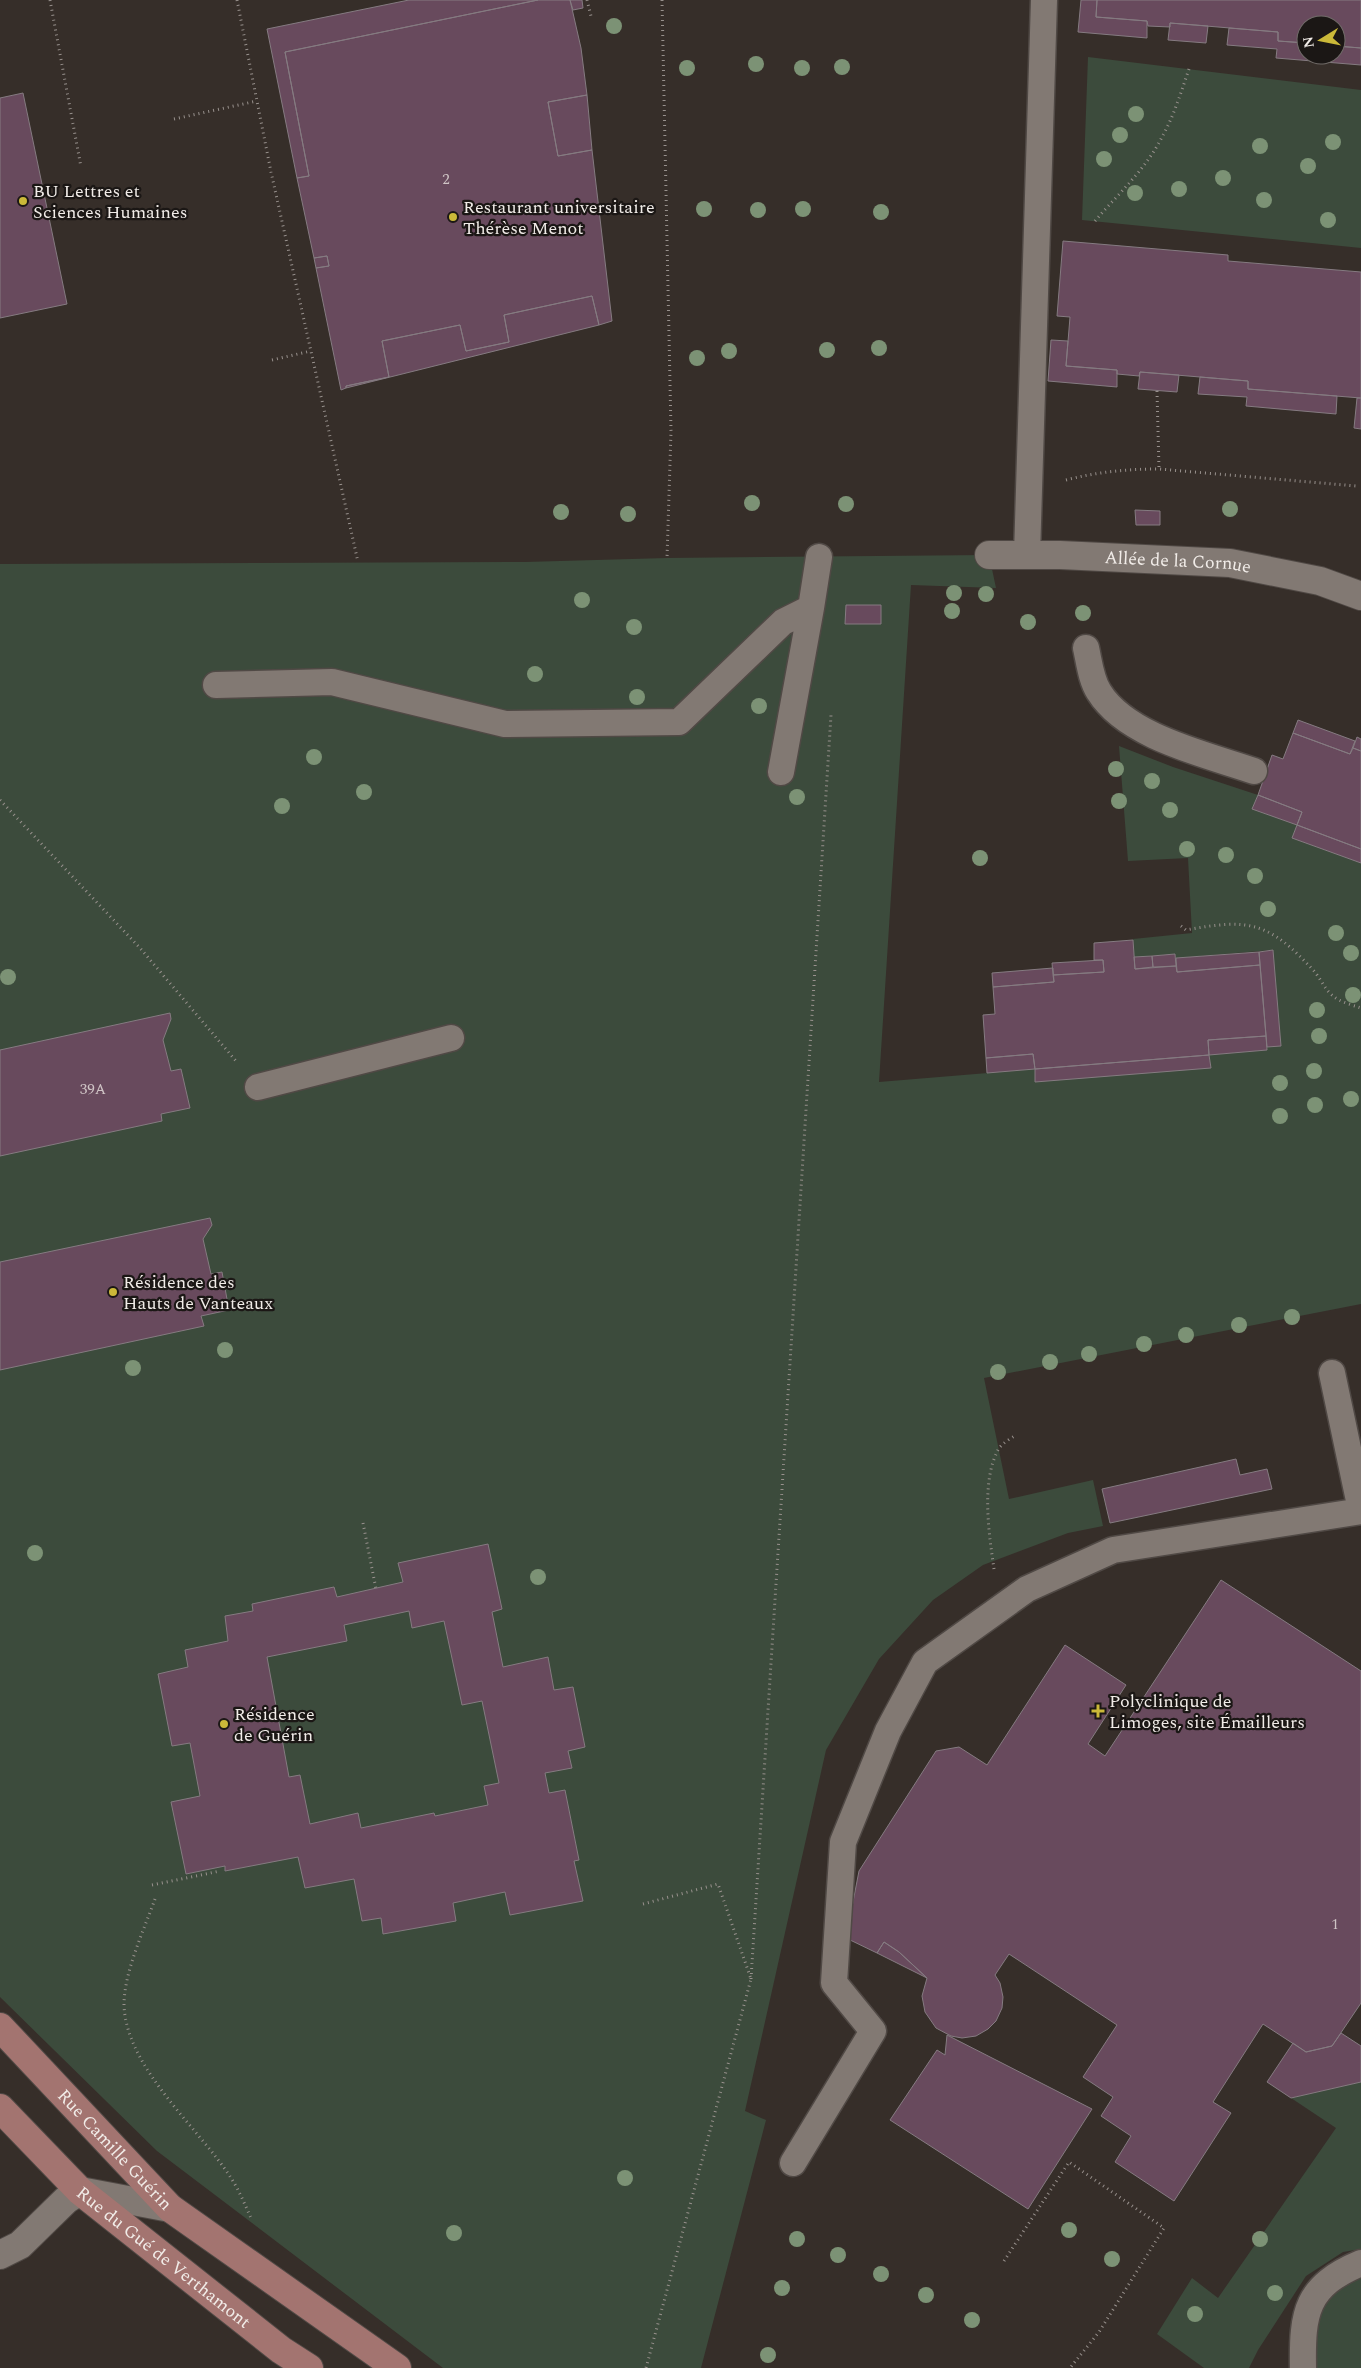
<svg xmlns="http://www.w3.org/2000/svg" width="1361" height="2368" font-family="Spectral,serif">
	<rect width="100%" height="100%" fill="#362e29"/>
	<path fill="#3c4b3c" d="M1088 57 1361 90V248L1082 220Z
		M989 555 996 588 911 585 879 1082 1035 1069V1081L1211 1067 1209 1055 1266 1050 1267 1047 1281 1046 1273 950 1176 958 1175 954 1134 957 1133 939 1192 933 1188 858 1128 861 1119 746 1173 767 1258 795 1252 809 1297 825 1292 838 1361 863V1304L984 1378 1009 1499 1093 1480 1103 1526 1068 1533 983 1565 933 1600 879 1659 826 1750 745 2111 766 2120 701 2368H443L157 2151 0 1997V564L525 562 667 558Z
		M1361 2082V2249L1343 2252 1306 2276 1258 2350 1249 2368H1204L1157 2334 1192 2278 1218 2298 1336 2128 1291 2098Z
		M1361 2263V2368H1303L1318 2292Z"/>
	<path fill="#684a5d" stroke="#857b81" fill-rule="evenodd" d="M409 0H538L285 52 309 176 297 178 267 29Z
		M538 0H570L581 48 587 95 548 102 558 156 592 150 612 321 599 325 592 296 504 315 509 342 466 351 460 325 382 341 389 377 346 386V388L341 390 316 268 329 266 327 256 314 258 297 178 309 176 285 52Z
		M570 0H582L583 8 573 10Z
		M1081 0H1097L1096 17 1147 21V38L1078 32Z
		M1097 0H1361V48L1336 46V25H1306V43L1278 41V32L1170 23V27L1148 26 1147 21 1096 17Z
		M1170 23 1208 26 1206 43 1168 40Z
		M1229 28 1278 32V41L1306 43V55H1336V46L1361 48V65L1276 58 1277 49 1227 45Z
		M23 93 67 304 0 318V98Z
		M587 95 592 150 558 156 548 102Z
		M1063 241 1228 255V261L1361 272V398L1248 389V381L1140 372 1139 376 1117 374V370L1066 366 1070 317 1057 316Z
		M327 256 329 266 316 268 314 258Z
		M592 296 599 325 346 388V386L389 377 382 341 460 325 466 351 509 342 504 315Z
		M1051 340 1068 341 1066 366 1117 370V387L1048 381Z
		M1140 372 1179 375 1177 392 1138 389Z
		M1200 377 1248 381V389L1337 396 1336 414 1246 406 1247 397 1198 394Z
		M1357 398H1361V429L1354 428Z
		M1135 510 1160 511V525H1136Z
		M846 605H881V624H845Z
		M1298 720 1355 741 1350 754 1293 733Z
		M1293 733 1350 754 1353 748 1361 751V849L1297 825 1302 812 1258 795 1272 755 1283 759Z
		M1357 737 1361 739V751L1353 748Z
		M1258 795 1302 812 1297 825 1252 809Z
		M1297 825 1361 849V863L1292 838Z
		M1133 940 1135 969 1176 966 1177 972 1260 965 1266 1036 1208 1040 1209 1055 1035 1069 1033 1054 986 1058 983 1015 995 1014 993 987 1054 982 1053 975 1104 972 1103 960H1094V943Z
		M1273 950 1281 1046 1267 1047 1259 952Z
		M1259 952 1260 965 1177 972 1176 958Z
		M1175 954 1176 966 1153 967 1152 956Z
		M1152 956 1153 967 1135 969 1134 957Z
		M1103 960 1104 972 1053 975 1052 963Z
		M1053 968 1054 982 993 987 992 973Z
		M170 1013 171 1019 163 1040 171 1071 181 1069 190 1108 161 1114 162 1121 0 1156V1050Z
		M1266 1036 1267 1050 1209 1055 1208 1040Z
		M1033 1054 1035 1069 987 1073 986 1058Z
		M1209 1055 1211 1068 1035 1082V1069Z
		M210 1218 212 1225 203 1239 211 1274 222 1272 229 1310 201 1316 204 1326 0 1370V1262Z
		M1236 1459 1240 1475 1267 1469 1272 1489 1110 1523 1102 1489Z
		M488 1544 502 1609 492 1612 503 1667 548 1657 554 1690 573 1687 585 1747 568 1751 572 1768 545 1773 549 1793 565 1790 579 1860 574 1861 583 1901 510 1915 505 1892 453 1903 456 1921 383 1934 381 1918 362 1921 354 1879 305 1888 298 1857 225 1871V1866L186 1874 171 1802 200 1796 190 1743 172 1746 158 1674 188 1667 185 1650 228 1641 225 1616 253 1611 252 1604 334 1587 337 1597 403 1582 398 1563ZM409 1611 412 1628 444 1621 462 1705 482 1701 499 1783 484 1786 488 1805 435 1816 434 1813 361 1828 358 1813 310 1824 300 1775 289 1777 267 1657 347 1641 344 1625Z
		M1221 1580 1361 1671V2003L1332 2046 1306 2052 1263 2024 1213 2102 1231 2113 1174 2201 1115 2162 1131 2136 1101 2116 1113 2097 1083 2077 1117 2025 1009 1954 995 1975 1000 1983 1003 1997 1002 2008 996 2021 988 2029 976 2036 962 2038 951 2036 936 2028 925 2012 922 1996 927 1978 899 1952 884 1942 877 1953 846 1938 859 1871 936 1751 959 1747 987 1765 1065 1645 1126 1685 1088 1744 1105 1756Z
		M884 1942 899 1952 927 1978 877 1953Z
		M1341 2033 1361 2046V2082L1291 2098 1267 2082 1293 2043 1306 2052 1332 2046Z
		M947 2035 1092 2109 1028 2209 890 2120 937 2050 945 2055Z"/>
	<g fill="none" stroke-linecap="round" stroke-linejoin="round">
		<defs>
			<path id="lane" d="M1027 555 1044 0
				M1086 648C1089 661 1091 680 1099 692 1127 737 1205 754 1254 771
				M216 685 332 682 505 724 679 722 783 622 811 608 819 557
				M781 772 811 608
				M258 1087 451 1038
				M1332 1373 1361 1510
				M793 2163 873 2031 834 1983 843 1842 888 1731 925 1662 1027 1589 1113 1550 1361 1511
				M1303 2368C1302 2312 1306 2286 1361 2263"/>
			<g id="street">
				<path id="s1" d="M989 555H1060L1230 563 1320 581 1361 596"/>
				<path d="M0 2255 20 2245 66 2200 80 2191 170 2208"/>
			</g>
			<g id="secondary">
				<path id="s2" d="M0 2027 170 2208 397 2368"/>
				<path id="s3" d="M0 2108 80 2191 281 2350 309 2368"/>
			</g>
		</defs>
		<use href="#lane" stroke="#504945" stroke-width="29"/>
		<use href="#street" stroke="#504945" stroke-width="30"/>
		<use href="#secondary" stroke="#504945" stroke-width="30"/>
		<path stroke="#98918d" stroke-width="3" stroke-dasharray="1 4" stroke-linecap="butt" d="M50 0 81 167
			M237 0 271 172 358 562
			M587 0 591 16
			M662 0 671 431 667 558
			M174 119 257 101
			M1095 221C1118 194 1146 169 1162 137 1174 116 1181 92 1189 69
			M272 360 311 351
			M1157 391 1159 469
			M1066 480C1097 472 1127 469 1159 469L1356 486
			M0 800 140 948 236 1061
			M1181 926 1186 930C1250 918 1269 922 1314 971 1321 979 1325 990 1333 996 1340 1002 1352 1005 1361 1008
			M363 1523 376 1589
			M994 1569C989 1534 981 1482 998 1450 1001 1444 1010 1439 1016 1435
			M152 1885 220 1871
			M155 1899C144 1930 124 1972 124 2005 126 2068 199 2128 231 2178 239 2190 245 2205 251 2218
			M643 1904 718 1884 751 1979 646 2368
			M751 1979 831 715
			M1004 2261 1069 2162 1164 2228 1099 2332 1070 2368"/>
		<use href="#lane" stroke="#827973" stroke-width="26"/>
		<use href="#street" stroke="#827973" stroke-width="28"/>
		<use href="#secondary" stroke="#a37470" stroke-width="28"/>
	</g>
	<g fill="#7c9275">
		<circle cx="614" cy="26" r="8"/>
		<circle cx="756" cy="64" r="8"/>
		<circle cx="842" cy="67" r="8"/>
		<circle cx="687" cy="68" r="8"/>
		<circle cx="802" cy="68" r="8"/>
		<circle cx="1136" cy="114" r="8"/>
		<circle cx="1120" cy="135" r="8"/>
		<circle cx="1333" cy="142" r="8"/>
		<circle cx="1260" cy="146" r="8"/>
		<circle cx="1104" cy="159" r="8"/>
		<circle cx="1308" cy="166" r="8"/>
		<circle cx="1223" cy="178" r="8"/>
		<circle cx="1179" cy="189" r="8"/>
		<circle cx="1135" cy="193" r="8"/>
		<circle cx="1264" cy="200" r="8"/>
		<circle cx="704" cy="209" r="8"/>
		<circle cx="803" cy="209" r="8"/>
		<circle cx="758" cy="210" r="8"/>
		<circle cx="881" cy="212" r="8"/>
		<circle cx="1328" cy="220" r="8"/>
		<circle cx="879" cy="348" r="8"/>
		<circle cx="827" cy="350" r="8"/>
		<circle cx="729" cy="351" r="8"/>
		<circle cx="697" cy="358" r="8"/>
		<circle cx="752" cy="503" r="8"/>
		<circle cx="846" cy="504" r="8"/>
		<circle cx="1230" cy="509" r="8"/>
		<circle cx="561" cy="512" r="8"/>
		<circle cx="628" cy="514" r="8"/>
		<circle cx="954" cy="593" r="8"/>
		<circle cx="986" cy="594" r="8"/>
		<circle cx="582" cy="600" r="8"/>
		<circle cx="952" cy="611" r="8"/>
		<circle cx="1083" cy="613" r="8"/>
		<circle cx="1028" cy="622" r="8"/>
		<circle cx="634" cy="627" r="8"/>
		<circle cx="535" cy="674" r="8"/>
		<circle cx="637" cy="697" r="8"/>
		<circle cx="759" cy="706" r="8"/>
		<circle cx="314" cy="757" r="8"/>
		<circle cx="1116" cy="769" r="8"/>
		<circle cx="1152" cy="781" r="8"/>
		<circle cx="364" cy="792" r="8"/>
		<circle cx="797" cy="797" r="8"/>
		<circle cx="1119" cy="801" r="8"/>
		<circle cx="282" cy="806" r="8"/>
		<circle cx="1170" cy="810" r="8"/>
		<circle cx="1187" cy="849" r="8"/>
		<circle cx="1226" cy="855" r="8"/>
		<circle cx="980" cy="858" r="8"/>
		<circle cx="1255" cy="876" r="8"/>
		<circle cx="1268" cy="909" r="8"/>
		<circle cx="1336" cy="933" r="8"/>
		<circle cx="1351" cy="953" r="8"/>
		<circle cx="8" cy="977" r="8"/>
		<circle cx="1353" cy="995" r="8"/>
		<circle cx="1317" cy="1010" r="8"/>
		<circle cx="1319" cy="1036" r="8"/>
		<circle cx="1314" cy="1071" r="8"/>
		<circle cx="1280" cy="1083" r="8"/>
		<circle cx="1351" cy="1099" r="8"/>
		<circle cx="1315" cy="1105" r="8"/>
		<circle cx="1280" cy="1116" r="8"/>
		<circle cx="1292" cy="1317" r="8"/>
		<circle cx="1239" cy="1325" r="8"/>
		<circle cx="1186" cy="1335" r="8"/>
		<circle cx="1144" cy="1344" r="8"/>
		<circle cx="225" cy="1350" r="8"/>
		<circle cx="1089" cy="1354" r="8"/>
		<circle cx="1050" cy="1362" r="8"/>
		<circle cx="133" cy="1368" r="8"/>
		<circle cx="998" cy="1372" r="8"/>
		<circle cx="35" cy="1553" r="8"/>
		<circle cx="538" cy="1577" r="8"/>
		<circle cx="625" cy="2178" r="8"/>
		<circle cx="1069" cy="2230" r="8"/>
		<circle cx="454" cy="2233" r="8"/>
		<circle cx="797" cy="2239" r="8"/>
		<circle cx="1260" cy="2239" r="8"/>
		<circle cx="838" cy="2255" r="8"/>
		<circle cx="1112" cy="2259" r="8"/>
		<circle cx="881" cy="2274" r="8"/>
		<circle cx="782" cy="2288" r="8"/>
		<circle cx="1275" cy="2293" r="8"/>
		<circle cx="926" cy="2295" r="8"/>
		<circle cx="1195" cy="2314" r="8"/>
		<circle cx="972" cy="2320" r="8"/>
		<circle cx="768" cy="2355" r="8"/>
	</g>
	<g fill="#cbb939" stroke="#1b1715" stroke-width="2">
		<circle cx="23" cy="201" r="5"/>
		<circle cx="453" cy="217" r="5"/>
		<circle cx="113" cy="1292" r="5"/>
		<path d="M1095.5 1703.5h5v5h5v5h-5v5h-5v-5h-5v-5h5z"/>
		<circle cx="224" cy="1724" r="5"/>
	</g>
	<g text-anchor="middle" dominant-baseline="central" stroke-width="4.5" stroke-linejoin="round" paint-order="stroke">
		<g font-size="15" fill="#cfc4c5">
			<text x="446" y="179">2</text>
			<text x="93" y="1089">39A</text>
			<text x="1335" y="1924">1</text>
		</g>
		<g font-size="18" fill="#f1ece8" stroke="#1b1715" text-anchor="start">
			<text x="33" y="191">BU Lettres et<tspan x="33" dy="21">Sciences Humaines</tspan></text>
			<text x="463" y="207">Restaurant universitaire<tspan x="463" dy="21">Thérèse Menot</tspan></text>
			<text x="123" y="1282">Résidence des<tspan x="123" dy="21">Hauts de Vanteaux</tspan></text>
			<text x="1109" y="1701">Polyclinique de<tspan x="1109" dy="21">Limoges, site Émailleurs</tspan></text>
			<text x="234" y="1714">Résidence<tspan x="234" dy="21">de Guérin</tspan></text>
		</g>
		<g font-size="18" fill="#f1ece8" stroke="#1b1715">
			<text stroke="none"><textPath href="#s1" startOffset="189">Allée de la Cornue</textPath></text>
			<text stroke="none"><textPath href="#s2" startOffset="168">Rue Camille Guérin</textPath></text>
			<text stroke="none"><textPath href="#s3" startOffset="222">Rue du Gué de Verthamont</textPath></text>
		</g>
	</g>
	<g transform="translate(1321 40) rotate(260)"><circle r="24" fill="#1b1715" stroke="#716c69"/>
	<path d="M0-4L9 19L0 12L-9 19Z" fill="#cbb939"/>
	<text y="-8" font-size="14" font-weight="bold" text-anchor="middle" fill="#f1ece8">N</text>
	</g>
</svg>
